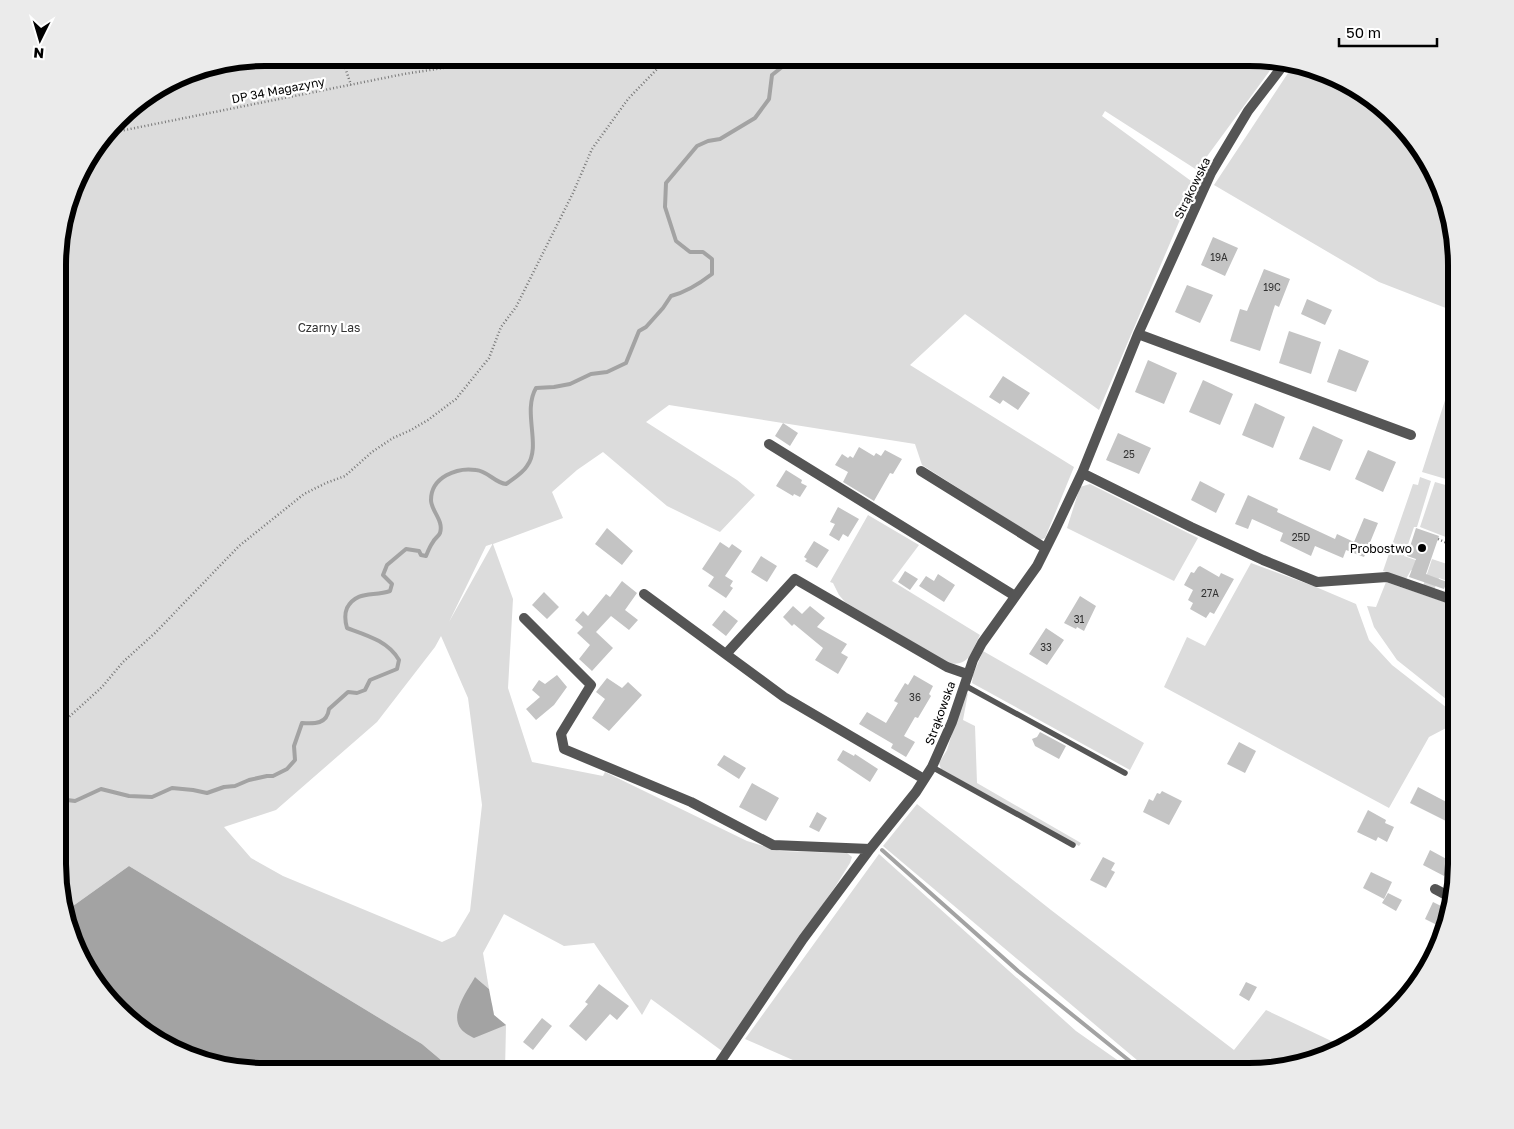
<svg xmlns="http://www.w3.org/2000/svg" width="1514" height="1129" font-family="'Golos Text',sans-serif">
	<rect width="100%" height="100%" fill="#fff"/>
	<path fill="#dcdcdc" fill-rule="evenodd" d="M266 58H1262L1277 61 1197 170 1105 111 1102 116 1198 186 1179 222 1099 410 965 314 910 365 1074 467 1045 538 1040 540 922 465 915 444 669 405 646 422 737 480 755 495 720 532 667 506 603 452 577 470 552 492 563 518 493 544 513 599 508 688 532 762 603 776 605 772 747 841 780 851 847 853 852 857 850 863 835 887 722 1051 651 999 642 1015 594 943 564 946 504 914 483 953 489 989 475 977 492 1004 494 1015 506 1025 505 1071H454L422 1044 129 866 66 911 59 890V239L79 173 128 109 186 73ZM492 544V545L449 622 486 546ZM441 636 468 698 482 805 470 911 455 936 442 942 283 876 251 858 224 827 276 810 377 722 435 647Z
		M1294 64 1316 69 1375 101 1435 173 1456 252V312L1379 282 1214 185Z
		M1456 366V420L1454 427 1456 440V482L1422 472Z
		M1420 477 1431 481 1417 527H1414L1404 556 1427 564 1424 575 1411 570 1406 579 1383 571 1413 484 1418 485Z
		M1435 482 1456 488V541L1420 527Z
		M1090 484 1198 538 1174 581 1067 528 1080 487Z
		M868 515 919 545 892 581 980 635C971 652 970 667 948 663L845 602 839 595 833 583 830 582Z
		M1456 545V584L1439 578 1434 590 1423 586 1432 559 1450 565Z
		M1251 563 1316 587 1356 604 1369 640 1392 665 1456 715V719L1450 726 1429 737 1389 808 1164 687 1187 637 1205 646Z
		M1386 582 1456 606V707L1397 660 1374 627 1367 606 1376 607Z
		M983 651 1144 743 1130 770 972 683 973 675Z
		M968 693 963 720 975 726 977 783 1081 843 1079 846 941 769 939 763 947 750 963 698Z
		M917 804 1051 910 1234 1050 1266 1010 1344 1047 1341 1050 1249 1071H1150L883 846Z
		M879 854 1076 1031 1133 1071H818L745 1039Z"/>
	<path fill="#a3a3a3" d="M129 866 422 1044 454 1071H252L198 1060 139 1028 85 967 66 911Z
		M475 977 489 989 494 1015 506 1025 474 1038C470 1036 464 1033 461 1029 449 1014 468 990 475 977Z"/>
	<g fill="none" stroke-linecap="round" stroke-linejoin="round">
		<path stroke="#a3a3a3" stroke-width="4" d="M59 799 75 801 101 789 129 796 152 797 172 788 193 790 207 793 224 787 235 786 249 780 267 776H273L287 769 295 760 294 746 302 723C315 724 327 724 329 709L348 692 357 693 365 690 370 680 397 669 399 660C388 641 366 635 347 628 345 621 344 615 347 608 357 590 373 597 390 591L392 584 383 575 387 565 406 549 419 551 421 555 426 556C428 551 430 546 433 542 434 539 439 536 440 533 444 520 431 511 431 500 431 477 457 467 476 470 488 471 495 483 506 484 513 479 523 473 527 466 542 446 522 412 536 388L554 387 570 384 591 374 607 372 626 363 639 331 646 327 663 308 671 296C687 292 699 284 712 274V259L703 252H690L676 241 665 207 666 183 697 146 708 141 720 139 755 118 769 99 772 75 782 67 802 65 819 66 828 60V58
			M882 850 1018 971 1142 1071"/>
	</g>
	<path fill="#c4c4c4" d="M1213 237 1238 248 1225 276 1201 265Z
		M1264 269 1290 279 1279 307 1275 305 1260 351 1230 341 1240 309 1247 311Z
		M1187 285 1213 295 1200 323 1175 312Z
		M1307 299 1332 310 1325 325 1301 314Z
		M1289 331 1321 342 1311 374 1279 363Z
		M1339 349 1369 361 1356 392 1327 382Z
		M1148 360 1177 373 1164 404 1135 392Z
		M1003 376 1030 393 1018 410 1003 400 1000 404 989 397Z
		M1203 380 1233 394 1220 425 1189 412Z
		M1255 403 1285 417 1273 448 1242 435Z
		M783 423 798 433 790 446 775 436Z
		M1313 426 1343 440 1330 471 1299 459Z
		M1118 433 1151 448 1139 474 1106 460Z
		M859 447 874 456 876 453 881 456 885 450 902 459 893 474 890 473 874 501 843 482 848 472 835 465 842 454 848 458 850 456 853 458Z
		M1368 450 1396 462 1383 492 1355 479Z
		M786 470 802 480 801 483 807 486 800 497 794 494 793 496 776 486Z
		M1200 481 1225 494 1216 513 1191 500Z
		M1248 495 1278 509 1277 512 1335 539 1337 534 1354 542 1364 518 1378 523 1364 557 1346 550 1343 558 1315 546 1311 556 1280 541 1283 533 1252 519 1248 529 1235 524Z
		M838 507 859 519 848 537 843 534 839 541 829 535 835 524 830 522Z
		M607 528 633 551 622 565 595 544Z
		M1416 528 1439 536 1426 574 1447 582 1444 589 1409 577 1416 559 1407 556Z
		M814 541 829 550 817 568 805 561 807 559 804 557Z
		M720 542 729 548 732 544 742 551 725 576 733 581 730 586 733 588 726 598 708 586 714 577 702 569Z
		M761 556 777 566 767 582 751 572Z
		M1200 566 1219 577 1221 573 1234 579 1214 614 1210 612 1206 618 1190 609 1193 603 1188 600 1193 590 1184 585 1191 572 1194 573 1198 567Z
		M905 571 918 579 910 590 898 582Z
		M938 574 955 585 944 602 919 586 926 576 934 581Z
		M622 581 637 593 625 610 638 620 629 630 611 616 596 632 613 648 592 671 579 659 590 645 577 633 583 627 575 620 583 611 588 616 606 594 610 597Z
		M544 592 559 607 547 619 532 605Z
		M1080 596 1096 606 1084 631 1077 627 1076 629 1064 623Z
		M793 606 802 614 810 606 825 618 817 627 847 644 841 653 848 657 838 674 815 660 823 648 794 624 792 626 783 617Z
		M724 610 738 621 726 636 712 625Z
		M1046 628 1064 640 1047 665 1029 654Z
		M557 675 567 687 554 705 536 720 526 709 540 697 532 690 539 680 545 684Z
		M914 675 933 686 929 694 931 696 918 718 915 717 904 736 915 742 906 757 891 748 893 744 859 724 867 712 886 723 898 703 894 701 905 683 908 685Z
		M607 678 622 688 628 682 642 695 609 731 592 718 605 699 596 692Z
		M1040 732 1066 746 1059 759 1035 746 1032 739 1037 737Z
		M1239 742 1256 751 1245 773 1227 764Z
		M843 750 854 756 855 754 878 769 870 782 837 760Z
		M724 755 746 768 739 779 717 765Z
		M752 783 779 798 766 821 739 807Z
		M1418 787 1456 807V816L1452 824 1410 803Z
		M1162 791 1182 801 1169 825 1143 812 1149 799 1153 801 1157 793 1160 794Z
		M1368 810 1386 820 1385 823 1394 827 1387 842 1378 837 1376 841 1357 832Z
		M817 812 827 818 819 832 809 827Z
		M1430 850 1452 862 1444 876 1423 865Z
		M1103 857 1115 863 1111 870 1115 872 1106 888 1090 880Z
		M1371 872 1392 882 1384 899 1363 888Z
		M1388 893 1402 900 1396 911 1382 903Z
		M1433 902 1449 910 1446 925 1443 924 1441 927 1425 919Z
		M1246 982 1257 987 1249 1001 1239 995Z
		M599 984 629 1006 617 1020 610 1014 586 1041 569 1026 588 1004 585 1002Z
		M542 1018 552 1026 533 1050 523 1042Z"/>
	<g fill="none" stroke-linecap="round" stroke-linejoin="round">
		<path stroke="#777" stroke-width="2.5" stroke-dasharray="1 2.5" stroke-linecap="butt" d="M342 58 351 85
			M110 133 404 74 508 58
			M1430 167 1439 199 1444 205
			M1438 539 1456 547
			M59 726 102 687 123 662 155 633 239 546 304 494 326 483 345 476 372 452 393 438 411 430 428 420 456 399 489 358 501 327 516 307 573 193 592 149 628 99 660 66 665 58"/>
		<path stroke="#555" stroke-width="5.5" d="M964 685 1125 773
			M932 767 1073 845"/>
		<path stroke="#555" stroke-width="10" d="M1138 334 1411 435
			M769 444 1015 596
			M921 471 1045 548
			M1082 473 1191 527 1263 560 1317 582 1387 577 1456 601
			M644 594 784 697 924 779
			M524 618 591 685 561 734 564 749 691 802 773 845 870 849
			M726 654 795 579 947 667 967 674
			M1435 889 1452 898
			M714 1071 803 939 870 849 916 792 932 767 952 722 973 660 982 643 1037 566 1055 530 1082 473 1138 334 1211 173 1248 111 1285 63"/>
	</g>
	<circle fill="#000" stroke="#fff" stroke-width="2" cx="1422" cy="548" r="5"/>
	<g text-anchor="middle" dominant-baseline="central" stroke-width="4.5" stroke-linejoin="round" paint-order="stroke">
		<g font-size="10" fill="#313131">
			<text x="1219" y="257">19A</text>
			<text x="1272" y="287">19C</text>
			<text x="1129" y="454">25</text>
			<text x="1301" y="537">25D</text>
			<text x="1210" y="593">27A</text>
			<text x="1079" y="619">31</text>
			<text x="1046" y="647">33</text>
			<text x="915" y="697">36</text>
		</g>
		<g font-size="12" fill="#000" stroke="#fff">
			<text transform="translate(278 90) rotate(-11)">DP 34 Magazyny</text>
			<text transform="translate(1192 188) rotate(-64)">Strąkowska</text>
			<text transform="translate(940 713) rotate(-70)">Strąkowska</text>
		</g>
		<g font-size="12" fill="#333" stroke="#fff">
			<text x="329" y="327">Czarny Las</text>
		</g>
		<g font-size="12" fill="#000" stroke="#fff" text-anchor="end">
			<text x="1412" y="548">Probostwo</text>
		</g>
	</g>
	<path d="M0 0H1514V1129H0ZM265 66H1249A199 199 0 0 1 1448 265V864A199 199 0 0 1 1249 1063H265A199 199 0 0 1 66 864V265A199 199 0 0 1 265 66Z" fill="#ebebeb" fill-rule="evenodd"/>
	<path fill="none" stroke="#000" stroke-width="6" d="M265 66H1249A199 199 0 0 1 1448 265V864A199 199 0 0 1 1249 1063H265A199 199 0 0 1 66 864V265A199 199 0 0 1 265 66Z"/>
	<g transform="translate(40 40) rotate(185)" stroke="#ffffff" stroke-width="4" paint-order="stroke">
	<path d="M0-4L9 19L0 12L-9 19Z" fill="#000000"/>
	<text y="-8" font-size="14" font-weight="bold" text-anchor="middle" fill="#000000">N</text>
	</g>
	<path d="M1339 38v8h98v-8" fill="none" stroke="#000000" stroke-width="2.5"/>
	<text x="1346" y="38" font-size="15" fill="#000000" stroke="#ffffff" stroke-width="4" paint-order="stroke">50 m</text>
</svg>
